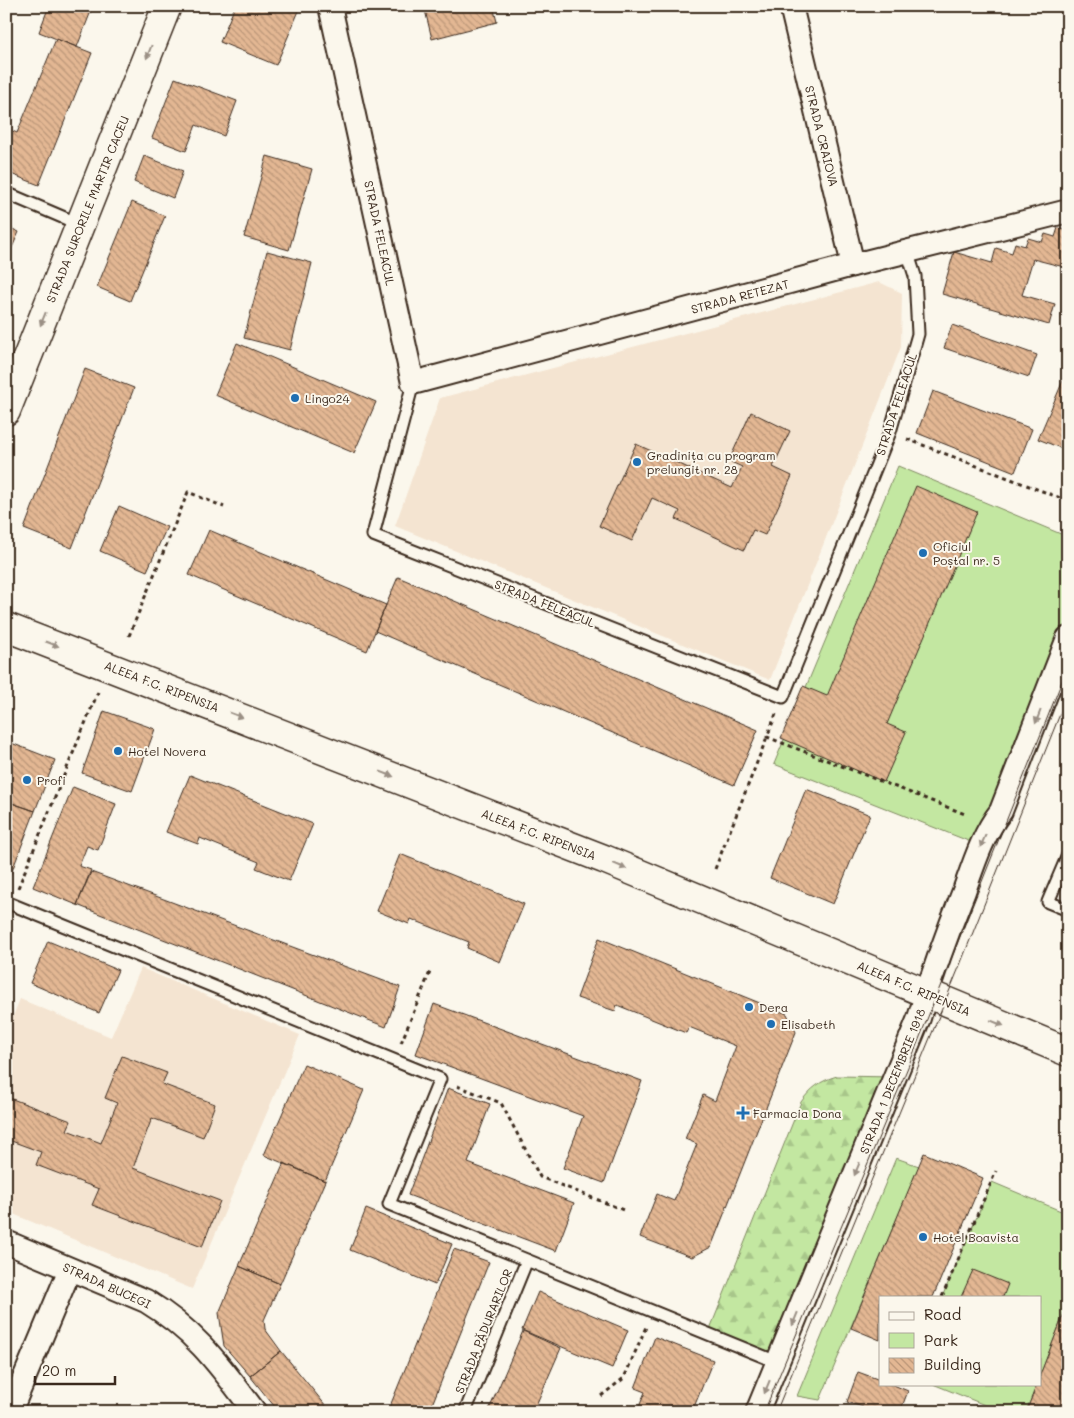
<svg xmlns="http://www.w3.org/2000/svg" width="1074" height="1418" font-family="Mali,sans-serif">
	<defs>
		<pattern id="forest-firs" width="22" height="20" patternUnits="userSpaceOnUse" patternTransform="scale(1.25)"><rect width="22" height="20" fill="#c3e7a1"/><path d="M5 1l3.5 6h-7zM16 11l3.5 6h-7z" fill="#a8c68a"/></pattern>
		<pattern id="building-back-hatch" width="6" height="6" patternUnits="userSpaceOnUse" patternTransform="scale(1.25)"><rect width="6" height="6" fill="#e3b793"/><path d="M-1 5l2 2M0 0l6 6M5-1l2 2" fill="none" stroke="#b99577"/></pattern>
	</defs>
	<rect width="100%" height="100%" fill="#fbf7ec"/>
	<filter id="ink" filterUnits="userSpaceOnUse"><feTurbulence type="fractalNoise" baseFrequency=".02" numOctaves="2"/><feDisplacementMap in="SourceGraphic" scale="10" xChannelSelector="R" yChannelSelector="G"/><feConvolveMatrix kernelMatrix="1 2 1 2 8 2 1 2 1" color-interpolation-filters="sRGB"/></filter>
	<g filter="url(#ink)">
		<path fill="#f4e4d1" d="M879 282 902 293 901 347 770 680 395 526 440 398Z
			M141 968 300 1035 192 1289 6 1211V1033L20 999 111 1037Z"/>
		<path fill="#c3e7a1" stroke="#7f8860" d="M898 466 1068 537V635L981 846 774 764Z
			M896 1158 919 1166 820 1400 797 1396Z
			M992 1182 1068 1214V1303L1040 1375V1297H942Z
			M933 1384H1037L1026 1412H1002Z"/>
		<path fill="url(#forest-firs)" stroke="#7f8860" d="M837 1076 895 1077 777 1362 708 1334 801 1102C811 1088 820 1081 837 1076Z"/>
		<path fill="url(#building-back-hatch)" stroke="#3b2a1e" d="M49 6H93L77 47 39 32Z
			M235 6H301L276 65 220 42Z
			M424 6H493L497 22 432 39Z
			M56 39 92 53 39 185 6 172V128L17 133Z
			M175 78 237 101 224 136 196 125 186 151 152 138Z
			M144 156 183 171 173 198 134 182Z
			M267 156 312 169 289 250 244 237Z
			M132 202 165 216 130 301 97 287Z
			M6 226 19 232 6 261Z
			M1058 228 1068 231V268L1033 259 1022 295 1055 304 1049 325 942 294 954 252 992 263 996 248 1012 253 1015 243 1025 246 1028 238 1042 242 1045 234 1055 237Z
			M267 251 312 263 290 350 244 338Z
			M952 325 1037 355 1029 377 944 348Z
			M237 343 376 402 354 453 215 395Z
			M85 369 134 388 72 548 24 529Z
			M1068 369V451L1038 439Z
			M933 391 1032 429 1015 472 917 433Z
			M751 412 790 431 773 467 792 476 765 535 753 530 744 550 676 519 680 511 652 498 632 541 599 526 636 444 732 488 742 467 729 461Z
			M916 486 977 512 887 724 906 732 884 782 781 738 803 686 827 696Z
			M119 506 167 527 147 571 100 551Z
			M209 530 386 605 367 651 189 575Z
			M398 577 758 730 734 785 375 631Z
			M104 711 155 729 132 791 82 773Z
			M6 741 55 760 35 811 6 801Z
			M190 775 313 824 289 881 256 868 259 862 200 838 198 844 166 832Z
			M73 787 116 804 98 850 87 846 79 866 91 870 77 905 33 887Z
			M806 789 870 815 833 904 770 878Z
			M6 801 35 811 10 876 6 875Z
			M400 854 524 904 500 962 467 948 469 942 411 919 409 924 377 911Z
			M91 872 400 987 386 1027 77 905Z
			M599 938 787 1014 796 1032 711 1247 692 1257 640 1237 657 1194 674 1201 697 1144 685 1139 703 1095 715 1101 736 1046 689 1027 686 1033 617 1005 615 1011 577 998Z
			M48 941 118 970 99 1013 30 983Z
			M434 1004 642 1081 604 1183 563 1168 583 1116 416 1054Z
			M122 1056 167 1073 162 1084 215 1104 203 1137 152 1118 133 1168 220 1201 202 1247 92 1205 99 1189 36 1165 41 1152 6 1139 7 1097 71 1121 67 1130 101 1143 117 1103 105 1098Z
			M304 1064 364 1090 325 1181 264 1155Z
			M448 1088 490 1104 468 1163 574 1203 556 1251 408 1195Z
			M924 1153 983 1178 933 1297H880V1340L851 1328Z
			M284 1163 325 1181 280 1284 239 1266Z
			M366 1209 452 1244 435 1285 350 1250Z
			M454 1249 489 1262 429 1412H390L388 1411Z
			M239 1266 280 1284 264 1320 265 1329 281 1351 250 1376 224 1346 219 1313Z
			M973 1270 1008 1284 1003 1297H961Z
			M538 1292 628 1330 612 1368 522 1330Z
			M1068 1303V1412H1026L1037 1384H1040V1375Z
			M523 1331 561 1348 533 1412H488Z
			M655 1337 713 1360 692 1412H637L645 1392 635 1388Z
			M281 1351 331 1412H279L250 1376Z
			M858 1372 880 1380V1384H891L908 1391 900 1412H861L863 1407 847 1402Z"/>
		<g fill="none" stroke-linecap="round" stroke-linejoin="round">
			<defs>
				<path id="service" d="M6 193 81 225
					M413 383 373 535 783 697 890 432 918 334 915 276 907 251
					M1051 682 1068 688
					M1068 855 1048 902 1068 910
					M6 902 440 1079 389 1204 777 1362
					M465 1412 527 1260"/>
				<path id="minor" d="M330 6 413 383 853 265 1068 211
					M791 6 853 265
					M6 1242 146 1301C197 1332 220 1366 255 1412
					M10 1412 70 1269
					M757 1412 919 1018C932 975 947 933 964 891 974 863 983 834 1001 811L1068 638"/>
				<path id="secondary" d="M6 411 167 6
					M6 627 604 859 1068 1052"/>
			</defs>
			<use href="#service" stroke="#3b2a1e" stroke-width="15"/>
			<use href="#minor" stroke="#3b2a1e" stroke-width="26"/>
			<use href="#secondary" stroke="#3b2a1e" stroke-width="31"/>
			<path stroke="#3b2a1e" stroke-width="3" stroke-dasharray="4 4" stroke-linecap="butt" d="M907 439 1068 501
				M129 636 188 492 224 507
				M776 714 767 737 965 814
				M715 869 767 737
				M18 888 98 692
				M401 1043 430 972
				M457 1086 501 1103 540 1177 626 1211
				M942 1297 996 1171
				M601 1396 624 1378 646 1327"/>
			<use href="#service" stroke="#fbf7ec" stroke-width="11"/>
			<use href="#minor" stroke="#fbf7ec" stroke-width="22"/>
			<use href="#secondary" stroke="#fbf7ec" stroke-width="28"/>
			<path stroke="#3b2a1e" stroke-width="1" d="M764 1412 908 1067 1068 666
				M776 1412 958 970 1068 694"/>
		</g>
		<defs><path id="oneway-solid" d="M-6-.8H1V-3.2L6.5 0L1 3.2V.8H-6Z" transform="scale(1.25)"/></defs>
		<g fill="#9b9085">
			<use href="#oneway-solid" transform="translate(149 52) rotate(111)"/>
			<use href="#oneway-solid" transform="translate(43 319) rotate(112)"/>
			<use href="#oneway-solid" transform="translate(52 644) rotate(20)"/>
			<use href="#oneway-solid" transform="translate(236 715) rotate(21)"/>
			<use href="#oneway-solid" transform="translate(1038 717) rotate(111)"/>
			<use href="#oneway-solid" transform="translate(387 774) rotate(21)"/>
			<use href="#oneway-solid" transform="translate(983 841) rotate(113)"/>
			<use href="#oneway-solid" transform="translate(620 866) rotate(23)"/>
			<use href="#oneway-solid" transform="translate(997 1023) rotate(22)"/>
			<use href="#oneway-solid" transform="translate(857 1169) rotate(112)"/>
			<use href="#oneway-solid" transform="translate(795 1319) rotate(112)"/>
			<use href="#oneway-solid" transform="translate(767 1387) rotate(112)"/>
		</g>
	</g>
	<g fill="#1f6fb2" stroke="#fbf7ec" stroke-width="2">
		<circle cx="295" cy="398" r="5"/>
		<circle cx="637" cy="462" r="5"/>
		<circle cx="923" cy="553" r="5"/>
		<circle cx="118" cy="751" r="5"/>
		<circle cx="27" cy="780" r="5"/>
		<circle cx="749" cy="1007" r="5"/>
		<circle cx="771" cy="1024" r="5"/>
		<path d="M740.5 1105.5h5v5h5v5h-5v5h-5v-5h-5v-5h5z"/>
		<circle cx="923" cy="1237" r="5"/>
	</g>
	<g text-anchor="middle" dominant-baseline="central" stroke-width="4" stroke-linejoin="round" paint-order="stroke">
		<g font-size="12" fill="#3b2a1e" stroke="#fbf7ec">
			<text transform="translate(822 136) rotate(76)">STRADA CRAIOVA</text>
			<text transform="translate(87 209) rotate(-68)">STRADA SURORILE MARTIR CACEU</text>
			<text transform="translate(380 233) rotate(78)">STRADA FELEACUL</text>
			<text transform="translate(740 296) rotate(-15)">STRADA RETEZAT</text>
			<text transform="translate(896 404) rotate(-72)">STRADA FELEACUL</text>
			<text transform="translate(545 603) rotate(22)">STRADA FELEACUL</text>
			<text transform="translate(162 686) rotate(21)">ALEEA F.C. RIPENSIA</text>
			<text transform="translate(539 834) rotate(21)">ALEEA F.C. RIPENSIA</text>
			<text transform="translate(914 988) rotate(23)">ALEEA F.C. RIPENSIA</text>
			<text transform="translate(892 1081) rotate(-68)">STRADA 1 DECEMBRIE 1918</text>
			<text transform="translate(107 1285) rotate(24)">STRADA BUCEGI</text>
			<text transform="translate(483 1331) rotate(-68)">STRADA PĂDURARILOR</text>
		</g>
		<g font-size="12" fill="#3b2a1e" stroke="#fbf7ec" text-anchor="start">
			<text x="305" y="398">Lingo24</text>
			<text x="647" y="455">Gradinița cu program<tspan x="647" dy="14">prelungit nr. 28</tspan></text>
			<text x="933" y="546">Oficiul<tspan x="933" dy="14">Poștal nr. 5</tspan></text>
			<text x="128" y="751">Hotel Novera</text>
			<text x="37" y="780">Profi</text>
			<text x="759" y="1007">Dera</text>
			<text x="781" y="1024">Elisabeth</text>
			<text x="753" y="1113">Farmacia Dona</text>
			<text x="933" y="1237">Hotel Boavista</text>
		</g>
	</g>
	<rect width="1074" height="1418" fill="none" stroke="#fbf7ec" stroke-width="25"/>
	<rect x="12" y="12" width="1049" height="1393" fill="none" stroke="#3b2a1e" stroke-width="2" filter="url(#ink)"/>
	<rect x="879" y="1296" width="162" height="90" fill="#fbf7ec" stroke="#aea59a"/>
	<rect x="889" y="1312" width="25" height="8" fill="#fbf7ec" stroke="#aea59a"/>
	<text x="924" y="1320" font-size="15" fill="#3b2a1e">Road</text>
	<rect x="889" y="1333" width="25" height="15" fill="#c3e7a1" stroke="#aea59a"/>
	<text x="924" y="1346" font-size="15" fill="#3b2a1e">Park</text>
	<rect x="889" y="1358" width="25" height="15" fill="url(#building-back-hatch)" stroke="#aea59a"/>
	<text x="924" y="1370" font-size="15" fill="#3b2a1e">Building</text>
	<path d="M35 1376v8h80v-8" fill="none" stroke="#3b2a1e" stroke-width="2.5"/>
	<text x="42" y="1376" font-size="15" fill="#3b2a1e" stroke="#fbf7ec" stroke-width="4" paint-order="stroke">20 m</text>
</svg>
